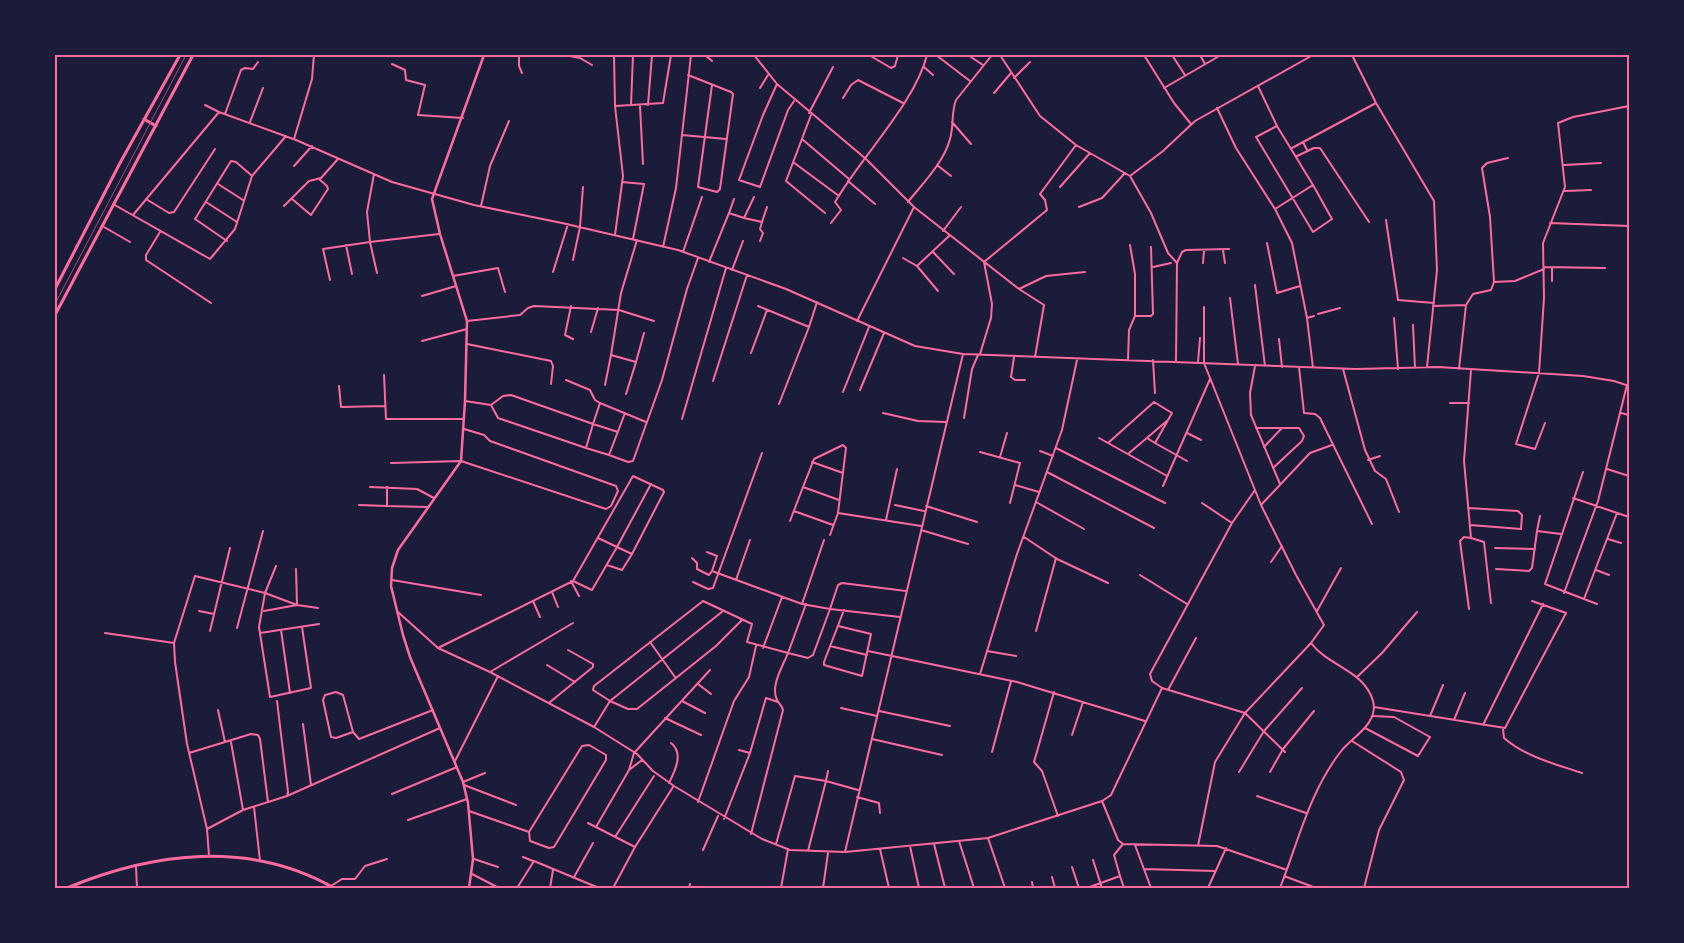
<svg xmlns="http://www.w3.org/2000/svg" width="1684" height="943" font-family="'Roboto Condensed',sans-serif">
	<rect width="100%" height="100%" fill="#1b1b3a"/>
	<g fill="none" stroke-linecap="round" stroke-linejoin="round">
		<path stroke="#ff6b9d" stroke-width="2" d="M519 55V66L522 73
			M564 55 580 58 592 65
			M614 55 615 106 623 176 615 235
			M705 55 712 61
			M754 55 777 84 866 159 914 207 1019 289 1044 305 1035 357
			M869 55 891 68 895 66 898 55
			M936 55 970 81
			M968 55 983 65
			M1000 55 1040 116 1076 145 1130 176 1151 213 1168 253 1177 263 1176 361
			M1144 55 1174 103 1191 124
			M1172 55 1185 75
			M1200 55 1205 64
			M1352 55 1376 103 1434 201 1437 270 1427 367
			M392 64 405 70 406 80 425 85 418 115 463 118
			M924 67 933 75
			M688 75 731 92 733 94 720 189 717 192 698 187 712 85
			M1014 78 1030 62
			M777 84 763 115 739 180 760 187 788 110 794 101
			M1258 86 1277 126
			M760 88 768 75
			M1164 88 1221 55
			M994 93 1011 73
			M843 98 851 85 858 80 903 103
			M205 105 219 112 296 140 392 182 474 205 562 223 678 250 786 289 915 346 963 354 845 852 790 850 762 839 674 786 653 771 637 754 594 727 490 672 438 648 398 612
			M631 105 633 55
			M648 105 652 55
			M615 106 663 103 671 55
			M640 106 643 164
			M1217 108 1236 148 1275 209 1292 243 1307 318 1313 368
			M809 113 833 67
			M225 114 241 70 245 68 253 69 258 62
			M811 115 786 181 825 213
			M250 122 263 88
			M952 122 971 144
			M682 135 726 139
			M294 139 312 79 314 55
			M802 139 849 179
			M1303 142 1307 150
			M1292 148 1376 103
			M1297 156 1314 148H1320L1369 222
			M793 162 839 196
			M937 165 951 176
			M1564 165 1601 163
			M294 166 312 146
			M1130 176 1163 151 1195 121 1313 55
			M848 181 875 204
			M622 182 644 184 633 239
			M218 184 243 200
			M1060 187 1090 153
			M1564 191 1591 190
			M146 199 169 213 174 212 215 149
			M292 199 311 215 328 189 327 186 319 179
			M206 202 237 222
			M908 202C923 183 944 162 950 139 954 126 951 113 956 100L992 55
			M113 204 210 259 235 229 252 176 286 136
			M284 206 309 181 321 178 338 159
			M481 206 490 166 509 121
			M1079 207 1102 198 1125 173
			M1275 209 1313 185 1277 126 1256 137 1313 232 1332 219 1313 185
			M729 213 734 199
			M133 215 219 112
			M744 218 762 222 767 207
			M1386 220 1398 300 1434 303
			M831 223 841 210 835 202C861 157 915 103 927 55
			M1550 223 1629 226
			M104 227 130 242
			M943 231 961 207
			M160 232 146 255V260L211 303
			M227 241 195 219 231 161 236 162 251 175
			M760 241 763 233 760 229 762 222
			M1267 243 1277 293 1300 286
			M346 245 352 274
			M663 247 676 188 691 55
			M1223 250 1225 263
			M683 252 702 197
			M933 252 954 274
			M903 258 917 266 949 236
			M573 260 580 227 583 187
			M709 262 729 213 744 218 754 197
			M984 262 1047 210 1045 200 1040 194 1076 145
			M1177 263 1182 252 1186 250 1229 249
			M1203 263 1204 251
			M917 266 938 291
			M1153 267 1171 263
			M1544 267 1605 268
			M732 270 743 241
			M553 272 568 224
			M377 273 370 242 439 234
			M453 276 498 268 505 292
			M330 280 323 249 370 242 367 212 374 174
			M1552 281V267
			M1494 282 1515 281 1544 269
			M1255 285 1265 366
			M1019 289 1046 276 1085 272
			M422 296 456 286
			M1230 298 1238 364
			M1466 305 1473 294 1491 290 1494 282 1490 217 1482 168 1487 163 1508 158
			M571 306 565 335 573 339
			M758 306 809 327 779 404
			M1433 306 1466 305 1459 369
			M1318 314 1340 308
			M1135 316H1151L1153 314 1151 247
			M1307 318 1314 316
			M1394 318 1398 369
			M467 321 520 315 528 308 534 306 619 310 654 321
			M857 321 914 207
			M1413 325 1415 368
			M809 327 817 302
			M591 332 598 308
			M1279 339 1282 367
			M422 341 467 329
			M467 344 551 361 553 366 551 384
			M751 353 767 310
			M963 354 1356 369 1438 367 1583 376 1614 381 1629 386
			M980 354 991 318 992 304 984 262
			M1014 357 1011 377 1015 380H1025
			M1128 360 1129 330 1135 316V274L1130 245
			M1153 360 1155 393
			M636 362 644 333
			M1198 362 1200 338
			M1255 366 1250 393 1251 415 1280 484
			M1299 367 1304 413 1315 414 1320 418 1372 524
			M1343 369 1365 450 1375 471 1386 479 1399 512
			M384 375 386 419H464
			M566 380 590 390 595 400 600 403
			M713 381 747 275
			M605 385 611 355
			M339 386 341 407 385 406
			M860 390 884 333
			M843 392 869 327
			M626 394 636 362 611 355 621 293 637 240
			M465 401 491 405 503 396 511 395 593 424 600 403 646 422
			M1450 403H1469
			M491 405 498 418 586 448 593 424 618 432
			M883 413 918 421 946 422
			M1621 413 1629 415
			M964 418 972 369 978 355
			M682 419 726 268
			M1545 423 1535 449 1516 444 1539 373 1544 298 1543 243 1565 187 1558 123 1573 117 1629 106
			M1256 428H1299L1304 436 1302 441 1273 468
			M1187 433 1201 440
			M1099 438 1108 443 1154 402 1172 413 1155 443 1187 461
			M1147 438 1155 443
			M1108 443 1167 476
			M1264 447 1281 429
			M586 448 609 455 625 413
			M1056 448 1165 503
			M1040 451 1053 456
			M980 452 1020 463 1010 503
			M1128 454 1168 420
			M609 455 628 462 633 461 662 380 687 289 698 258
			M1000 457 1007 433
			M1368 460 1380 456
			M812 462 843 473
			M391 463 461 461 606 509 611 506 618 491 616 486 490 441 484 435 464 429
			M1607 469 1629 476
			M1047 472 1154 528
			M1583 472 1545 584 1597 604
			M1015 485 1039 492
			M1163 486 1210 379
			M370 487 417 489 434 498
			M1573 498 1629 517
			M1036 502 1084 529
			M1202 503 1232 523
			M359 505 387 506V487
			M895 505 924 511
			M1261 505 1310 453 1332 445
			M387 506 427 507
			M926 506 977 522
			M1468 508 1518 511 1522 515 1521 529 1470 525
			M794 511 833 525
			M838 513 921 526
			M886 520 897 469
			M790 521 803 487
			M921 530 968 544
			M1537 531 1540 516
			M830 535 838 513 846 448 843 445 814 459 803 487 839 500
			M1024 537 1057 559 1108 583
			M1471 538 1484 542 1491 603
			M1608 539 1621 543
			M1495 548 1535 549
			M707 552 717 556 712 571 802 604 824 540
			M692 558 697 563V569L709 575 712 571
			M1271 562 1282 546
			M607 565 622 570 632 554
			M276 566 265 593 259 627 270 697 311 688 302 627
			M1496 569 1529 571 1532 568 1537 531 1561 534
			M1596 570 1609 575
			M1140 575 1187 604
			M392 580 481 595
			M736 580 750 540
			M571 581 579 596
			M573 581 592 590 617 547 598 538
			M693 582 708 589 713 588 762 453
			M552 592 558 607
			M1564 593 1598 501 1627 385
			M1584 599 1617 513
			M533 601 540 617
			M802 604 830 609 838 585 842 583 906 591
			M806 604 788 653 808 658 813 655 830 609 900 617
			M1469 609 1460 541 1464 537 1471 538 1464 461 1471 370
			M199 611 214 614
			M264 611 297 605 296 569
			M723 611 610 701 628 709H637L716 646 742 620
			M1317 611 1341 568
			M838 626 871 634 862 676 824 665V662L844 610
			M237 628 263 531
			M281 630 290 693
			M210 631 230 548
			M1036 631 1056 558
			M105 633 174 643
			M260 633 319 624
			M650 642 675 677
			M830 646 867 655
			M438 648 573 581 633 476 663 490 664 492 632 554 617 547 651 484
			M763 648 782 597
			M868 651 1017 682 1145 721
			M987 651 1016 656
			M547 665 575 682
			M490 672 573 623
			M980 674 1017 554 1062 430 1077 360
			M1357 677 1382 653 1417 612
			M698 684 711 694
			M1162 688 1152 681 1150 674 1232 523 1255 490
			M1168 690 1196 638
			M1054 692 1034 762 1042 771 1058 816
			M277 701 288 792 287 796
			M682 701 705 713
			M550 702 593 667V664L568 650
			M1374 707 1505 728 1566 613 1532 601
			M841 708 877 716
			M218 710 225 742
			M879 711 950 726
			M1430 716 1443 685
			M665 718 701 735
			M1454 720 1465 693
			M303 724 311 785
			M1483 725 1543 604
			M594 727 610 701 593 690 594 686 703 601 752 624 747 642 788 653C783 666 770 686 777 700 779 704 782 705 783 710L751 834
			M1365 728 1418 756 1430 737 1394 717 1373 716
			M1503 729 1504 738C1526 757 1555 764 1582 773
			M353 732 336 738 331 737 323 700 325 695 336 692 343 695 353 732 359 739 433 710
			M1072 735 1083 702
			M872 739 942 755
			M1352 741 1401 772 1404 780 1379 830 1364 888
			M231 742 243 810
			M739 750 750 753
			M992 752 1011 681
			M189 753 251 734 258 735 260 739 268 802
			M455 761 498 676
			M629 770 642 760
			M1239 772 1264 731 1302 688
			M1270 772 1283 749 1314 711
			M463 782 485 773
			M669 783C675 771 684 753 671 743
			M464 785 516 805
			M392 794 457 767
			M1257 796 1306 813
			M857 797 879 803 880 813
			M1102 801 1111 795 1162 688 1245 713 1285 752
			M698 802 734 701 749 677 756 646
			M254 807 260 861
			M469 811 529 832 582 746 589 745 606 755V760L554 847 549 848 530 841 529 832
			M724 819 750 753 766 698 778 702
			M408 820 467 799
			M588 823 635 847
			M596 827 629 770 634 753 710 670
			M207 829 243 810 287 796 440 728
			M615 837 654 776
			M988 838 1005 888
			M959 841 974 888
			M776 844 795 776 826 781 828 771
			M934 844 945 888
			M1135 845 1151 888
			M910 846 919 888
			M1198 846 1215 762 1245 713 1311 643 1324 625 1296 575 1261 505 1204 363V307
			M880 849 889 888
			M703 850 718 816
			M808 851 826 781 858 790
			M845 852 988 838 1102 801 1118 840 1123 844 1217 846 1287 870
			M209 856 207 829 187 744 175 662 174 643 195 576 265 593 297 605 318 608
			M523 857 533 861
			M474 859 498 867
			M1093 860 1102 888
			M136 867 137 888
			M1072 867 1079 888
			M1144 869 1215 871
			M472 874 499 888
			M1120 876 1124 888
			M1284 876 1316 888
			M574 877 593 843
			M1052 877 1055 888
			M1032 882 1033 888
			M331 886 342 879H355L365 866 387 859
			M517 888 534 861 599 888
			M550 888 553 870
			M613 888 635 847 673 787
			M689 888 690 884
			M781 888 788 849
			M823 888 828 853
			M1087 888 1120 876 1114 855 1123 844
			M1208 888 1226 848
			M1280 888C1298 842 1310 790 1342 750 1353 737 1379 723 1373 701 1365 671 1328 666 1311 643"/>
		<path stroke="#ff6b9d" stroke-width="2.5" d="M469 888 473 859 468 803 463 782 410 657 403 635 391 586 392 568 398 550 461 461 465 401 467 321 440 234 432 199 484 55"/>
		<path stroke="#ff6b9d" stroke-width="3" d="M144 119 156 126
			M55 289 120 163 180 55
			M55 315 193 55
			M67 888C153 852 250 840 334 888"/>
		<path stroke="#a44b75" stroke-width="1" d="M55 304 186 55"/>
	</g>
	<rect width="1684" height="943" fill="none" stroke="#1b1b3a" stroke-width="112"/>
	<rect x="56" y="56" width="1572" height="831" fill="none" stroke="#ff6b9d" stroke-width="2"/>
</svg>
